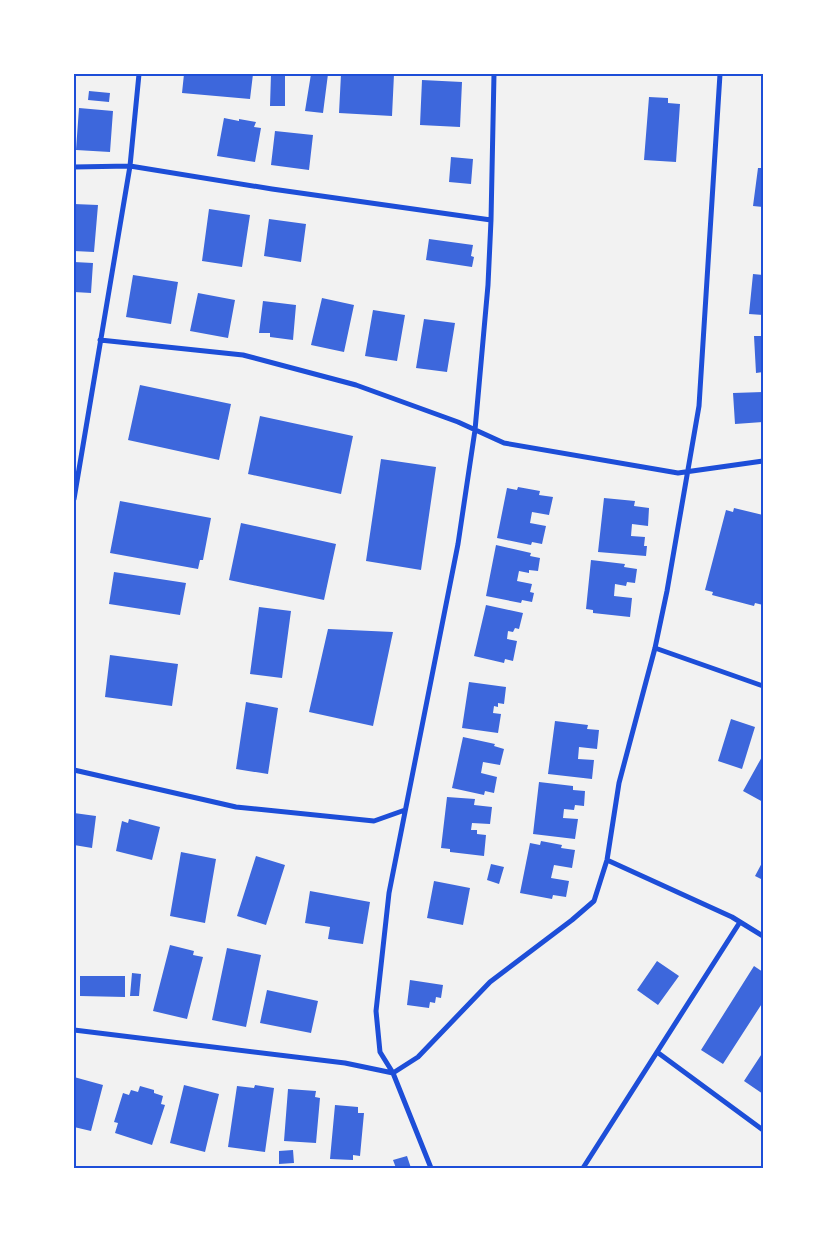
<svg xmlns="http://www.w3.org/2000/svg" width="837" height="1242" font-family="'Exo 2',sans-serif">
	<rect width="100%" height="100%" fill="#f2f2f2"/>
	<path fill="#3d67dc" d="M184 74H253L250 99 182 93Z
		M271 74H285V106H270Z
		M311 74H328L323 113 305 111Z
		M341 74H394L392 116 339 113Z
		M422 80 462 82 460 127 420 125Z
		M89 91 110 93 109 102 88 100Z
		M649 97 668 98V103L680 104 676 162 644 160Z
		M79 108 113 111 110 152 76 150Z
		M224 118 239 121V119L256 122 254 127 261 128 255 162 217 156Z
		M275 131 313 135 309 170 271 165Z
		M451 157 473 159 471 184 449 182Z
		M758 168H763V207L753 206Z
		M74 204 98 205 94 252 74 251Z
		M209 209 250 215 242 267 202 261Z
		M269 219 306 224 301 262 264 256Z
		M429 239 473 245 471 256 474 257 472 267 426 260Z
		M74 262 93 263 91 293 74 292Z
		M753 274 763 275V315L749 314Z
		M133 275 178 282 171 324 126 317Z
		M198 293 235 300 228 338 190 331Z
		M322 298 354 305 344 352 311 345Z
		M263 301 296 305 293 340 270 337V333H259Z
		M373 310 405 315 397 361 365 356Z
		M424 319 455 323 447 372 416 368Z
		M754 336H763V372L756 373Z
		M140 385 231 404 219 460 128 440Z
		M763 392V422L735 424 733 393Z
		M260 416 353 436 341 494 248 474Z
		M381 459 436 467 421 570 366 561Z
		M518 487 540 491 539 495 553 497 549 515 532 512 530 523 546 526 542 544 532 542 531 545 497 538 507 488 517 490Z
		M604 498 635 501 634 506 649 508 648 526 632 524 631 536 645 537 644 546H647L646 556 598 552Z
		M120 501 211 518 203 560H200L198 569 110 553Z
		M734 508 763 515V605L755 603 754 606 712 595 713 592 705 590 726 510 733 512Z
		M241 523 336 544 324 600 229 580Z
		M496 545 531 553 530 556 540 558 538 571 529 570V573L519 571 517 581 532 584 530 592 534 593 532 602 522 600 521 603 486 596Z
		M591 560 625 564 624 567 637 569 635 583 627 582 626 586 615 584 614 596 632 598 630 617 593 613V610L586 609Z
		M114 572 186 583 180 615 109 604Z
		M486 605 523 613 519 629 515 628 513 632 508 631 507 639 517 641 513 661 505 659 504 663 474 656Z
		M259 607 291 611 282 678 250 674Z
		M328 629 393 632 373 726 309 712Z
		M110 655 178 664 172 706 105 697Z
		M469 682 506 687 504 704 498 703V707L494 706 493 713 501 714 498 733 462 728Z
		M246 702 278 708 268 774 236 769Z
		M731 719 755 727 742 769 718 761Z
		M555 721 588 725 587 729 599 730 597 749 579 747 578 759 594 760 592 779 548 774Z
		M463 737 495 744 494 746 504 749 500 765 483 762 481 773 497 777 494 793 485 791 484 795 452 788Z
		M763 755V802L743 791Z
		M539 782 573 786V790L585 791 584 806 575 805 574 810 564 809 563 818 578 819 575 839 533 834Z
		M447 797 475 799 474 805 492 807 490 824 472 823 471 830H477V834L486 835 484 856 450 852V849L441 848Z
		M74 813 96 816 92 848 74 845Z
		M129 819 160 827 152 860 116 851 122 821 128 823Z
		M541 841 562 845 561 848 575 850 572 868 554 865 551 878 569 881 566 897 553 895 552 899 520 893 530 843 540 845Z
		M181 852 216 859 205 923 170 916Z
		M256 856 285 865 266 925 237 916Z
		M763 861V880L755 876Z
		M491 864 504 867 499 884 487 880Z
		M434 881 470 888 463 925 427 918Z
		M310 891 370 902 363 944 328 939 330 927 305 923Z
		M170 945 194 951 193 955 203 957 187 1019 153 1011Z
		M227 948 261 955 246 1027 212 1020Z
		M657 961 679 976 658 1005 637 990Z
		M754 966 763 972V1002L723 1064 701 1050Z
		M132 973 141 974 139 996H130Z
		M80 976H125V997L80 996Z
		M410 980 443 985 441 998 436 997 435 1003 430 1002 429 1008 407 1005Z
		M267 990 318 1001 311 1033 260 1023Z
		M763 1052V1094L744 1081Z
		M74 1077 103 1085 91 1131 74 1127Z
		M184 1085 219 1094 205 1152 170 1143Z
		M255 1085 274 1088 265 1152 228 1147 237 1086 254 1088Z
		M140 1086 154 1090V1093L163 1096 161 1104 165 1105 152 1145 115 1133 118 1123 114 1122 123 1093 129 1095 131 1090 138 1092Z
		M288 1089 316 1091 315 1097 320 1098 316 1143 284 1141Z
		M335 1105 358 1107V1113H364L360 1156 353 1155V1160L330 1159Z
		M293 1150 294 1163 279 1164V1151Z
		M407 1156 411 1168H396L393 1160Z"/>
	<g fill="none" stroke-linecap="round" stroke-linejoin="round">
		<path stroke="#1d4ed8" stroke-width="5" d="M74 167 130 166 272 189 491 220
			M100 340 243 355 356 385 458 422 504 443 678 473 763 461
			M74 499 130 166 139 74
			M655 648 763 686
			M74 770 236 807 374 821 405 810
			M607 860 732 917 763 936
			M74 1030 345 1063 393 1073 418 1057 490 982 572 920 594 901 607 860 619 783 655 648 667 591 699 406 720 74
			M657 1052 763 1130
			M431 1168 393 1073 380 1052 376 1011 389 893 458 544 475 430 488 285 491 220 494 74
			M583 1168 740 922"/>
	</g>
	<rect width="837" height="1242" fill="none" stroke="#ffffff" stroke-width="150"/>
	<rect x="75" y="75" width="687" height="1092" fill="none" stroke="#1d4ed8" stroke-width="2"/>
</svg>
